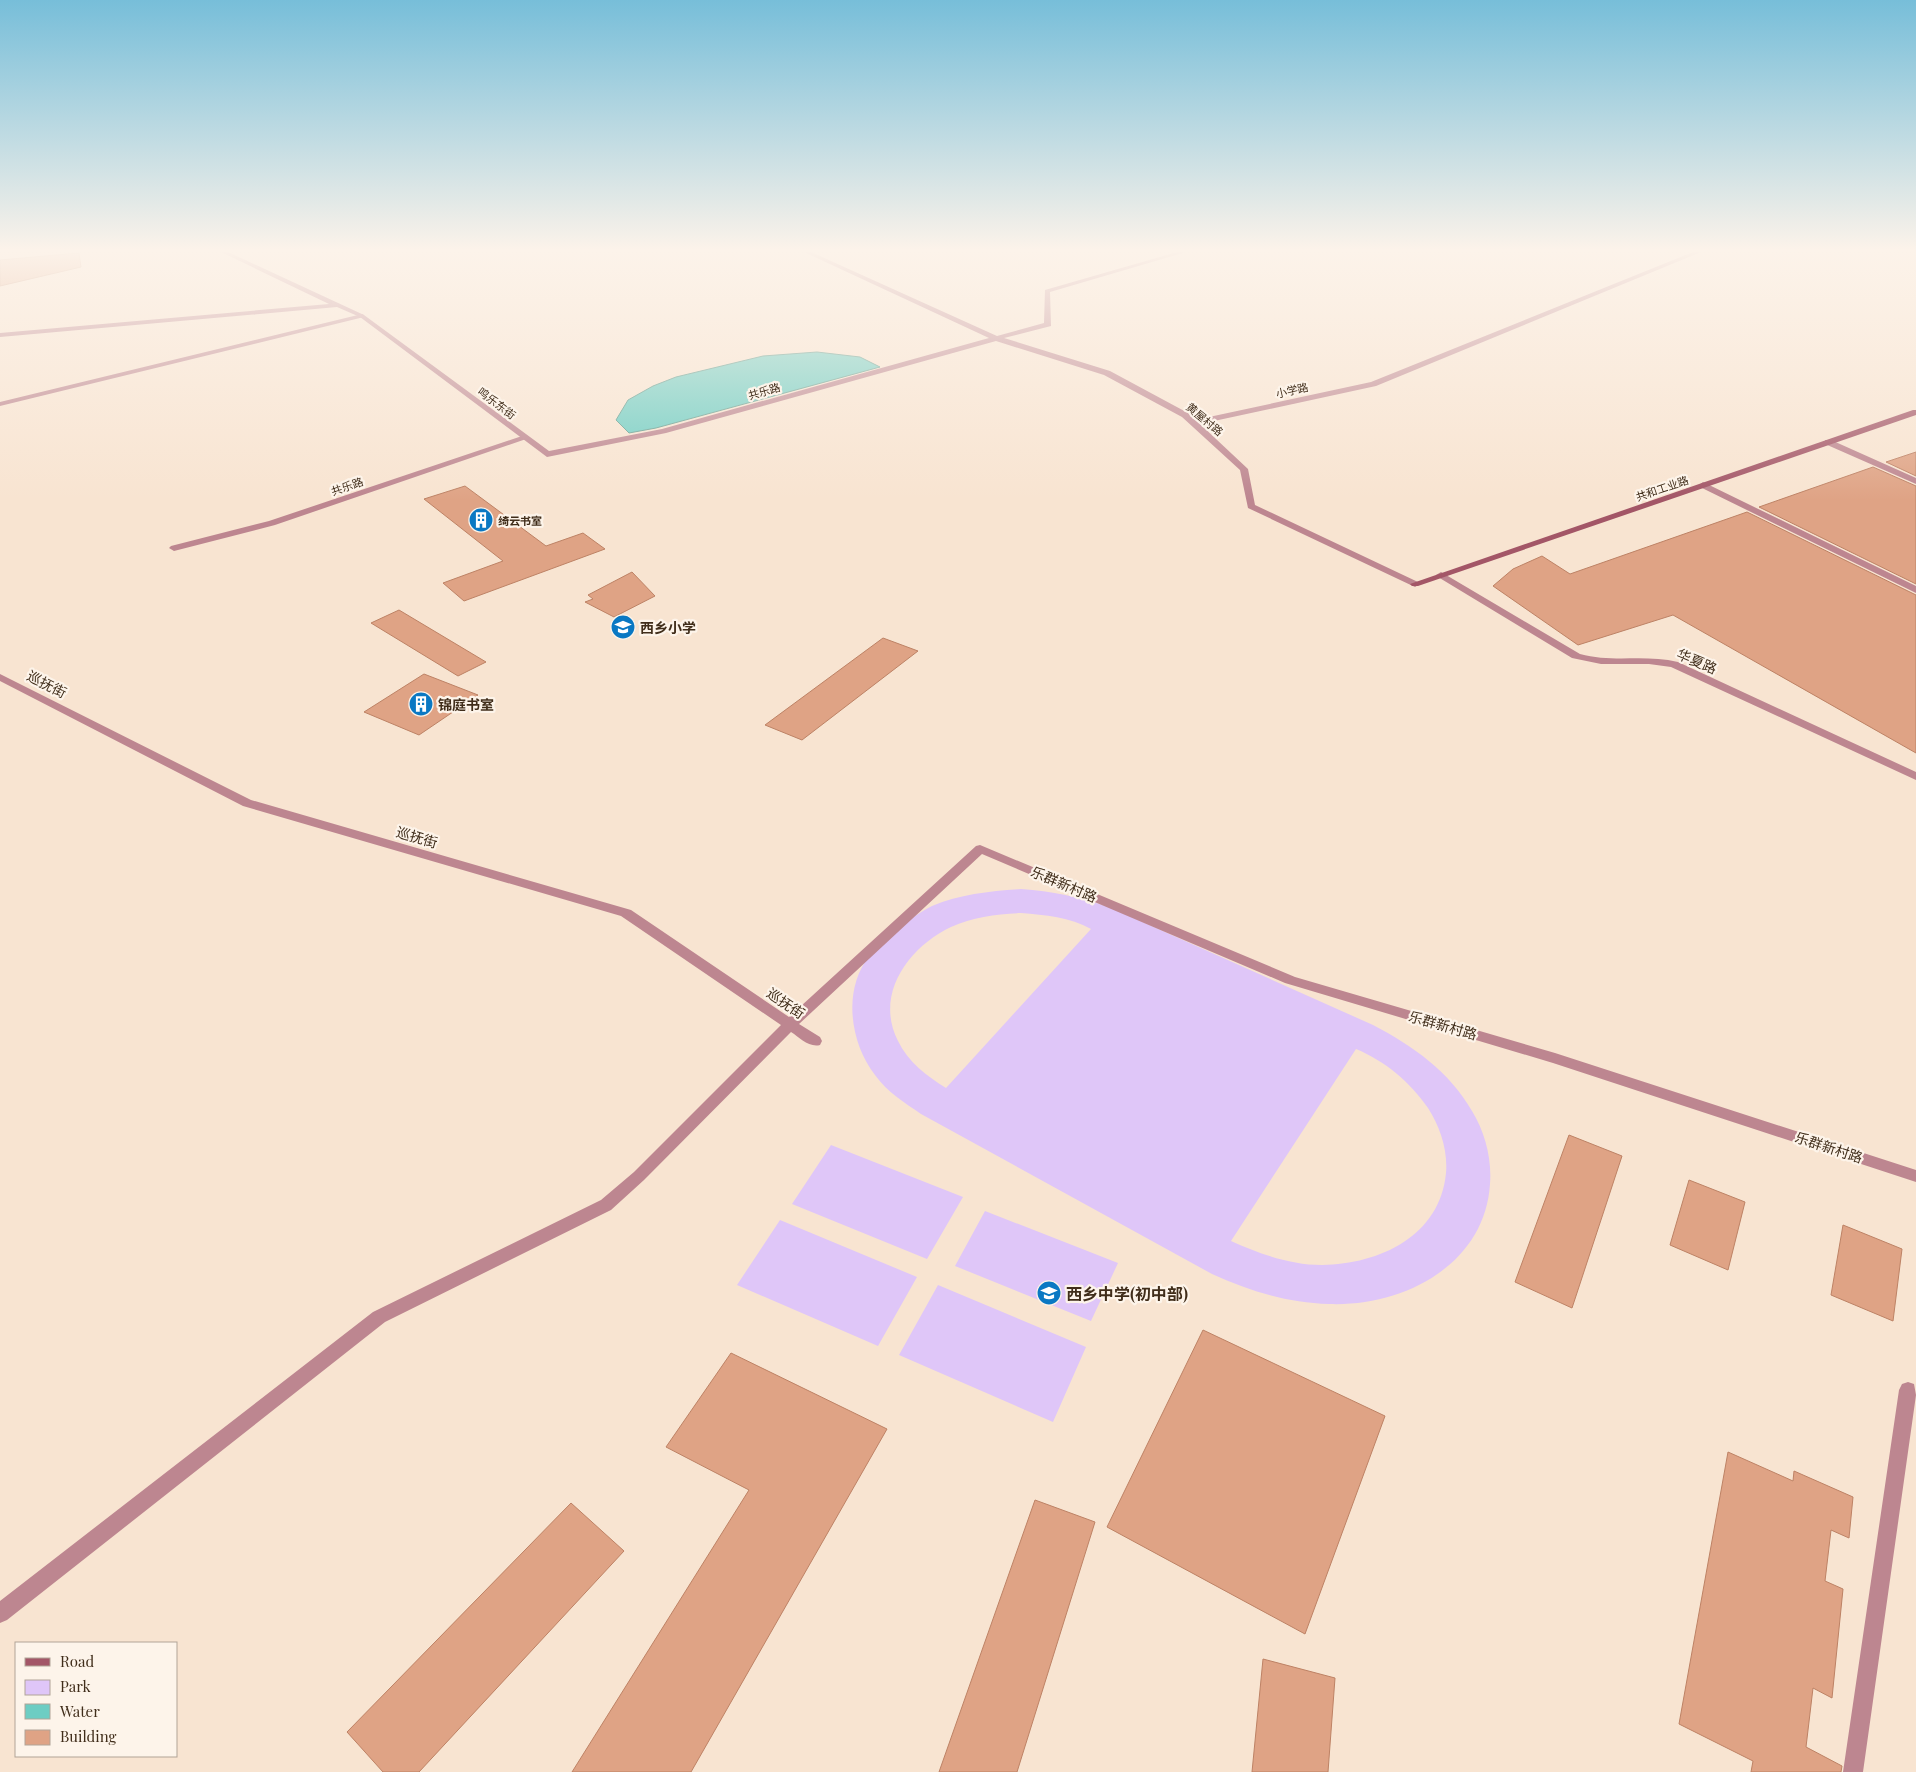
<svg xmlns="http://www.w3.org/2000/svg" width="1916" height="1772" font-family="'Playfair Display','Noto Sans SC',serif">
	<rect width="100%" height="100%" fill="#f8e4d1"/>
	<path fill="#dfc6f8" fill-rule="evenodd" d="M1021 889C1052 891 1079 897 1109 907L1373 1025C1413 1046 1449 1071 1472 1111 1485 1132 1492 1159 1490 1184 1485 1265 1403 1307 1329 1304 1287 1303 1250 1291 1212 1274L921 1114C905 1103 887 1092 875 1075 850 1043 842 989 870 955 875 950 881 945 887 940 901 926 914 915 932 906 960 894 991 891 1021 889ZM1021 913C1045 915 1070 917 1091 929L946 1088C927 1076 908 1062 898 1041 874 994 909 947 951 927 973 917 997 914 1021 913ZM1356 1049C1385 1061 1410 1082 1428 1108 1440 1127 1448 1150 1446 1173 1440 1236 1380 1264 1322 1265 1290 1265 1260 1254 1231 1241Z
		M831 1145 963 1197 927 1259 792 1204Z
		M985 1211 1118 1263 1091 1321 955 1266Z
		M780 1220 917 1277 878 1346 737 1285Z
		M938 1285 1086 1347 1053 1422 899 1355Z"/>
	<path fill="#6dcdc3" stroke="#609d90" d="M817 352 860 357 880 367 656 428 629 433 616 420 628 400 653 386 676 377 763 356Z"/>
	<path fill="#dfa385" stroke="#bd8265" d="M79 253 81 267 0 286V260Z
		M1916 452V476L1886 462Z
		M1873 467 1916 486V584L1759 507Z
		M465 486 546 546 583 533 605 549 464 601 443 583 503 561 424 499Z
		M1747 512 1916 595V753L1673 615 1578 645 1493 586 1513 569 1542 556 1570 574Z
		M632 572 655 596 614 617 585 602 593 599 588 595Z
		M399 610 486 662 458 676 371 623Z
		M883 638 918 651 802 740 765 725Z
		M424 674 478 695 419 735 364 712Z
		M1569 1135 1622 1156 1572 1308 1515 1282Z
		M1689 1180 1745 1202 1728 1270 1670 1245Z
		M1843 1225 1902 1249 1893 1321 1831 1295Z
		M1203 1330 1385 1416 1305 1634 1107 1527Z
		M731 1353 887 1429 691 1772H572L749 1490 666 1447Z
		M1728 1452 1793 1481 1794 1471 1853 1497 1849 1538 1831 1530 1825 1581 1843 1589 1832 1698 1813 1688 1806 1747 1842 1766 1841 1772H1751L1753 1761 1679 1724Z
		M1035 1500 1095 1522 1017 1772H939Z
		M571 1503 624 1551 419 1772H383L347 1732Z
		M1263 1659 1335 1678 1328 1772H1252Z"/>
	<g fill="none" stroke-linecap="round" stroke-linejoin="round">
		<path fill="#bd8690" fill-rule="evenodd" d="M362 314 364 315V317L0 406V402Z
			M522 436 529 438 275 525 174 551 169 548 171 546 269 521Z
			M1825 440H1831L1916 478V484L1825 444Z
			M1703 482 1916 586V593L1700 487 1699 485Z
			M0 674 251 800 631 910 789 1017 976 846 980 845 1295 977 1555 1053 1916 1170V1182L1553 1063 1285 983 982 854 799 1024 820 1037 822 1041 820 1045C809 1048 799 1037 791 1032L644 1180 611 1210 385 1322 7 1620 0 1623V1601L373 1312 601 1200 634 1172 781 1025 621 916 243 806 0 681Z
			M1908 1382 1914 1384 1916 1395 1863 1772H1843L1899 1390 1902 1384Z"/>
		<path fill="#bd8690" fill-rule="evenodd" d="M221 252H228L364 315 549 451 662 429 989 338 804 252H811L997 336 1044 323 1045 290 1177 252H1186L1050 292 1051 326 1004 338 1110 371 1188 413 1195 420 1371 382 1693 252H1701L1376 386 1200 424 1248 469 1255 505 1418 582 1420 584 1415 587 1248 508 1240 470 1182 417 1104 375 996 341 666 433 547 457 360 317 337 307 0 337V333L329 304Z
			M1441 572 1580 654C1612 663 1645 654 1678 662L1916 772V780L1671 667 1649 664H1601L1572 658 1438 577 1436 575Z"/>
		<path fill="#a35667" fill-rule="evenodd" d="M1913 410H1916V415L1418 586H1412L1410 584Z"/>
	</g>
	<linearGradient id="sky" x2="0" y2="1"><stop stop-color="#77bed9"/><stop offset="0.5" stop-color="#fcf3ea"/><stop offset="1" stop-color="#fcf3ea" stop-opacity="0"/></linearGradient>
	<rect width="1916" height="500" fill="url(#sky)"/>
	<defs>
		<symbol id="building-disc" viewBox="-11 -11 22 22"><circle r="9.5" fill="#0a78c3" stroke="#fdf4ea"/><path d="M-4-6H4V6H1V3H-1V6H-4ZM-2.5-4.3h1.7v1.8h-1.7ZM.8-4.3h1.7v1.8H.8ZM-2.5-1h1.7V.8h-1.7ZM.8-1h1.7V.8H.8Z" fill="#fff"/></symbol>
		<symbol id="school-disc" viewBox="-11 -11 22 22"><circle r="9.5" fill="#0a78c3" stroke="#fdf4ea"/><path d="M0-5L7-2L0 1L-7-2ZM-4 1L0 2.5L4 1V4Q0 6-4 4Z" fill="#fff"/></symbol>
	</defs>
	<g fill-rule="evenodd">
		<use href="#building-disc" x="467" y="506" width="28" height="28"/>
		<use href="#school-disc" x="609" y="613" width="28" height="28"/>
		<use href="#building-disc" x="407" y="690" width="28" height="28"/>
		<use href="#school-disc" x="1035" y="1279" width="28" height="28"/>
	</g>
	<g text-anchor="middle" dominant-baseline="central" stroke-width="4.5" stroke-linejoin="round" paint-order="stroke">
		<g font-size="11" fill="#402d1a" stroke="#fdf4ea">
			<text transform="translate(1292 390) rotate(-13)">小学路</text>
			<text transform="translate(764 391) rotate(-16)">共乐路</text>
			<text transform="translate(497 403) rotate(37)">鸣乐东街</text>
			<text transform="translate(1205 419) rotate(40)">黄屋村路</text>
			<text transform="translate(347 486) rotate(-19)">共乐路</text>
			<text transform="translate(1662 488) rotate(-19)">共和工业路</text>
		</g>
		<g font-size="11" font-weight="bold" fill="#402d1a" stroke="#fdf4ea" text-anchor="start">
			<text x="498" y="520">绮云书室</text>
		</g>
		<g font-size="14" font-weight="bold" fill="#402d1a" stroke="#fdf4ea" text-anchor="start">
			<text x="640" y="627">西乡小学</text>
			<text x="438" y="704">锦庭书室</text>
		</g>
		<g font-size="14" fill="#402d1a" stroke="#fdf4ea">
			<text transform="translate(1697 661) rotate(23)">华夏路</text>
			<text transform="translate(47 684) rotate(27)">巡抚街</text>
			<text transform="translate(417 837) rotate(16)">巡抚街</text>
			<text transform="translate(1064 884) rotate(23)">乐群新村路</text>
			<text transform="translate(786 1003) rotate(34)">巡抚街</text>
			<text transform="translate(1443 1025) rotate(16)">乐群新村路</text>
			<text transform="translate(1829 1147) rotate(18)">乐群新村路</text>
		</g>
		<g font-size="16" font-weight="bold" fill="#402d1a" stroke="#fdf4ea" text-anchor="start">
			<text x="1066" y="1293">西乡中学(初中部)</text>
		</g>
	</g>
	<rect x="15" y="1642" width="162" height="115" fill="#fdf4ea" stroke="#b1a497"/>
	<rect x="25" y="1658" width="25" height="8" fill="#a35667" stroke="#b1a497"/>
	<text x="60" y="1667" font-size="15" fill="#402d1a">Road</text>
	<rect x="25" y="1680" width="25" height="15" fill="#dfc6f8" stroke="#b1a497"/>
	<text x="60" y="1692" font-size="15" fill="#402d1a">Park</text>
	<rect x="25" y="1704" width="25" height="15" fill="#6dcdc3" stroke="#b1a497"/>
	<text x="60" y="1717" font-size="15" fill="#402d1a">Water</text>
	<rect x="25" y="1730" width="25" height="15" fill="#dfa385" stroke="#b1a497"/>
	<text x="60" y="1742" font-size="15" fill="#402d1a">Building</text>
</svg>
